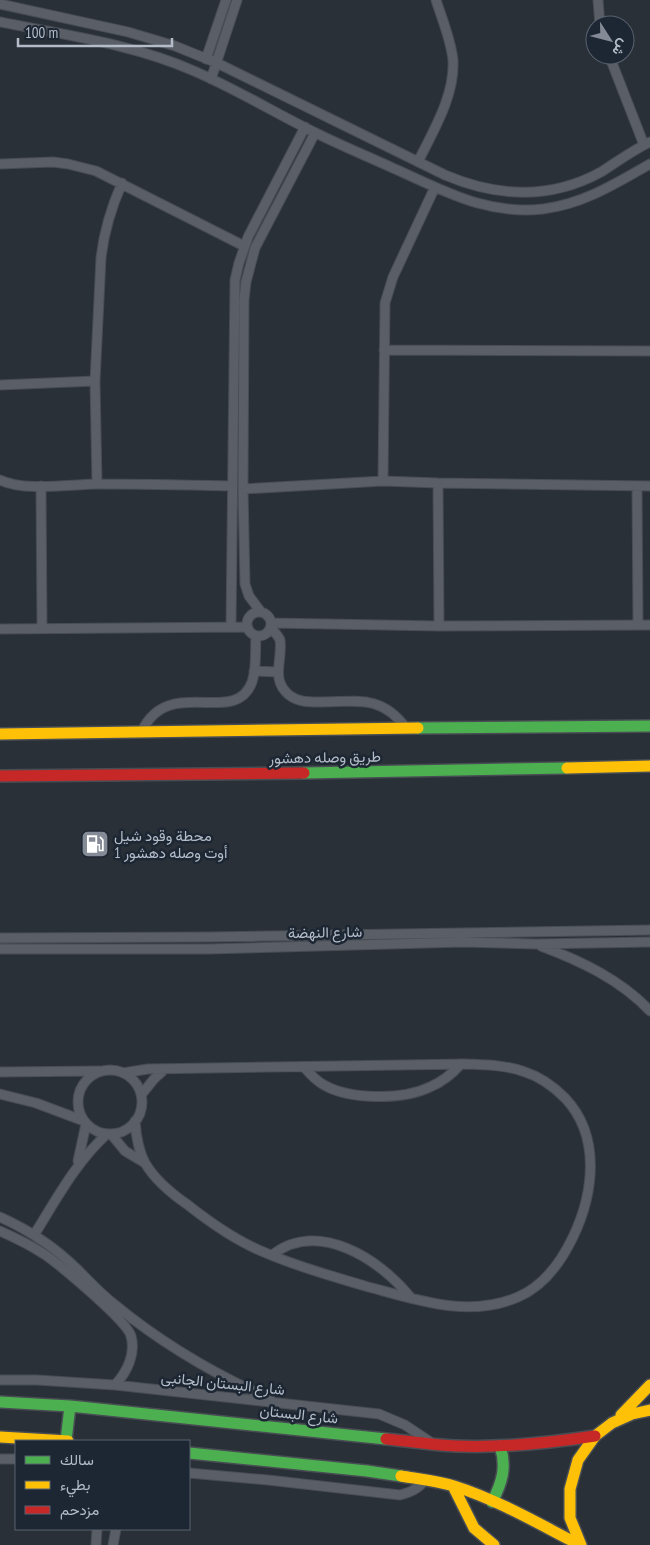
<svg xmlns="http://www.w3.org/2000/svg" width="650" height="1545" font-family="'PT Sans Narrow',Vazirmatn,sans-serif">
	<rect width="100%" height="100%" fill="#2a3038"/>
	<g fill="none" stroke-linecap="round" stroke-linejoin="round">
		<defs>
			<path id="street" d="M598 0 600 25
				M0 4 128 32 175 46 217 63 445 175C497 197 550 200 601 172 617 162 633 150 650 142
				M0 22C65 35 133 44 194 71 236 89 275 113 316 133 342 146 369 157 395 169 445 191 485 215 543 209 583 204 615 184 650 164
				M609 55 644 145
				M206 59 226 0
				M211 79 237 0
				M418 162C433 131 455 96 453 60 451 40 442 19 436 0
				M0 164 53 162 68 164 96 171 244 246
				M384 350 650 351
				M0 385 95 381
				M0 480C26 492 70 484 99 484 143 484 188 485 232 486
				M383 481 385 303 393 277 435 187
				M438 483 439 626
				M97 484 95 381 101 258C104 231 111 208 122 183
				M41 486 42 628
				M637 487 638 624
				M243 489 383 481 438 483 650 486
				M247 624a12 12 0 1 1 24 0a12 12 0 1 1-24 0Z
				M261 612 249 596 245 584 243 489 244 300 246 282 255 248 315 133
				M271 623 439 626 650 625
				M231 627 235 280 239 263 248 237 305 127
				M271 628C274 632 278 635 280 640 283 660 270 679 289 695 298 702 308 702 319 702 356 702 381 694 406 728
				M0 629 247 627
				M254 671 278 672
				M142 731C169 674 235 728 252 682 257 668 255 650 256 636
				M0 938 208 937 650 930
				M541 946C581 961 621 980 650 1011
				M0 949H208L463 942 536 944 650 942
				M304 1067C310 1074 316 1081 324 1085 350 1100 403 1100 430 1087 442 1082 452 1074 461 1064
				M78 1102a32 32 0 1 1 64 0a32 32 0 1 1-64 0Z
				M0 1072 99 1071
				M123 1073 148 1069 466 1064C486 1065 506 1065 525 1072 541 1077 554 1087 565 1098 601 1136 594 1193 573 1237 561 1262 544 1286 518 1297 468 1319 414 1299 365 1286 332 1276 298 1267 266 1253 238 1242 212 1224 188 1205 172 1194 155 1180 145 1163 138 1150 136 1135 135 1121
				M0 1094 36 1103 84 1121
				M141 1095 154 1079 165 1069
				M111 1134 125 1151 145 1163
				M78 1161 86 1124
				M0 1217C29 1230 56 1248 78 1270 90 1282 101 1294 114 1304 161 1343 214 1374 270 1399
				M0 1231C16 1238 30 1245 44 1254 60 1265 127 1321 131 1336 136 1354 127 1372 115 1385
				M34 1235C56 1200 76 1162 107 1134
				M272 1255C318 1219 380 1259 411 1298
				M0 1380H37L115 1385 379 1414 405 1425 432 1443
				M0 1459H16
				M189 1473 268 1480 400 1495C411 1492 418 1489 425 1480
				M96 1545 97 1529
				M113 1545 116 1529"/>
			<path id="fast" d="M418 728 650 726
				M304 773 567 768
				M0 1402 70 1406 386 1439
				M66 1441 70 1406
				M189 1453 367 1471 401 1476
				M492 1502C502 1483 507 1467 500 1446"/>
			<path id="slow" d="M0 734 418 728
				M567 768 650 766
				M621 1415 650 1385
				M0 1437 68 1441
				M401 1476C419 1479 437 1481 454 1486 498 1500 539 1524 580 1545
				M453 1486 474 1528 494 1545
				M581 1545 570 1518V1489L578 1460 595 1436 612 1423 632 1414 650 1410"/>
			<path id="jam" d="M0 776 304 773
				M386 1439C409 1441 433 1445 456 1446 503 1448 549 1443 595 1436"/>
		</defs>
		<use href="#street" stroke="#484c53" stroke-width="11"/>
		<use href="#fast" stroke="#484c53" stroke-width="14"/>
		<use href="#slow" stroke="#484c53" stroke-width="14"/>
		<use href="#jam" stroke="#484c53" stroke-width="14"/>
		<use href="#street" stroke="#5a5e66" stroke-width="9"/>
		<use href="#fast" stroke="#4caf50" stroke-width="11"/>
		<use href="#slow" stroke="#ffc107" stroke-width="11"/>
		<use href="#jam" stroke="#c62828" stroke-width="11"/>
	</g>
	<defs>
		<symbol id="fuel-square" viewBox="-11 -11 22 22"><rect x="-9" y="-9" width="18" height="18" rx="4" fill="#848b96" stroke="#1d2633"/><path d="M-5.5-6h7V0h2V4h1.3V-2.5L3-4.5l.8-.8L6-3V5H2.5V1h-1V6h-7ZM-4.2-4.7v3.2H.2V-4.7Z" fill="#fff"/></symbol>
	</defs>
	<g fill-rule="evenodd">
		<use href="#fuel-square" x="79" y="828" width="32" height="32"/>
	</g>
	<g text-anchor="middle" dominant-baseline="central" stroke-width="5" stroke-linejoin="round" paint-order="stroke">
		<g font-size="15" fill="#b4bcc9" stroke="#1d2633">
			<text transform="translate(325 757) rotate(-1)">طريق وصله دهشور</text>
			<text transform="translate(325 932) rotate(-1)">شارع النهضة</text>
			<text transform="translate(223 1383) rotate(6)">شارع البستان الجانبى</text>
			<text transform="translate(299 1414) rotate(6)">شارع البستان</text>
		</g>
		<g font-size="15" fill="#b4bcc9" stroke="#1d2633" text-anchor="start">
			<text x="114" y="835">محطة وقود شيل<tspan x="114" dy="17">أوت وصله دهشور 1</tspan></text>
		</g>
	</g>
	<rect x="15" y="1440" width="175" height="90" fill="#1d2633" stroke="#59626f"/>
	<rect x="25" y="1456" width="25" height="8" fill="#4caf50" stroke="#59626f"/>
	<text x="60" y="1465" font-size="15" fill="#b4bcc9">سالك</text>
	<rect x="25" y="1481" width="25" height="8" fill="#ffc107" stroke="#59626f"/>
	<text x="60" y="1490" font-size="15" fill="#b4bcc9">بطيء</text>
	<rect x="25" y="1506" width="25" height="8" fill="#c62828" stroke="#59626f"/>
	<text x="60" y="1515" font-size="15" fill="#b4bcc9">مزدحم</text>
	<g transform="translate(610 40) rotate(126)"><circle r="24" fill="#1d2633" stroke="#59626f"/>
	<path d="M0-4L9 19L0 12L-9 19Z" fill="#848b96"/>
	<text y="-8" font-size="14" font-weight="bold" text-anchor="middle" fill="#b4bcc9">ش</text>
	</g>
	<path d="M18 38v8h154v-8" fill="none" stroke="#b4bcc9" stroke-width="2.5"/>
	<text x="25" y="38" font-size="15" fill="#b4bcc9" stroke="#1d2633" stroke-width="4" paint-order="stroke">100 m</text>
</svg>
